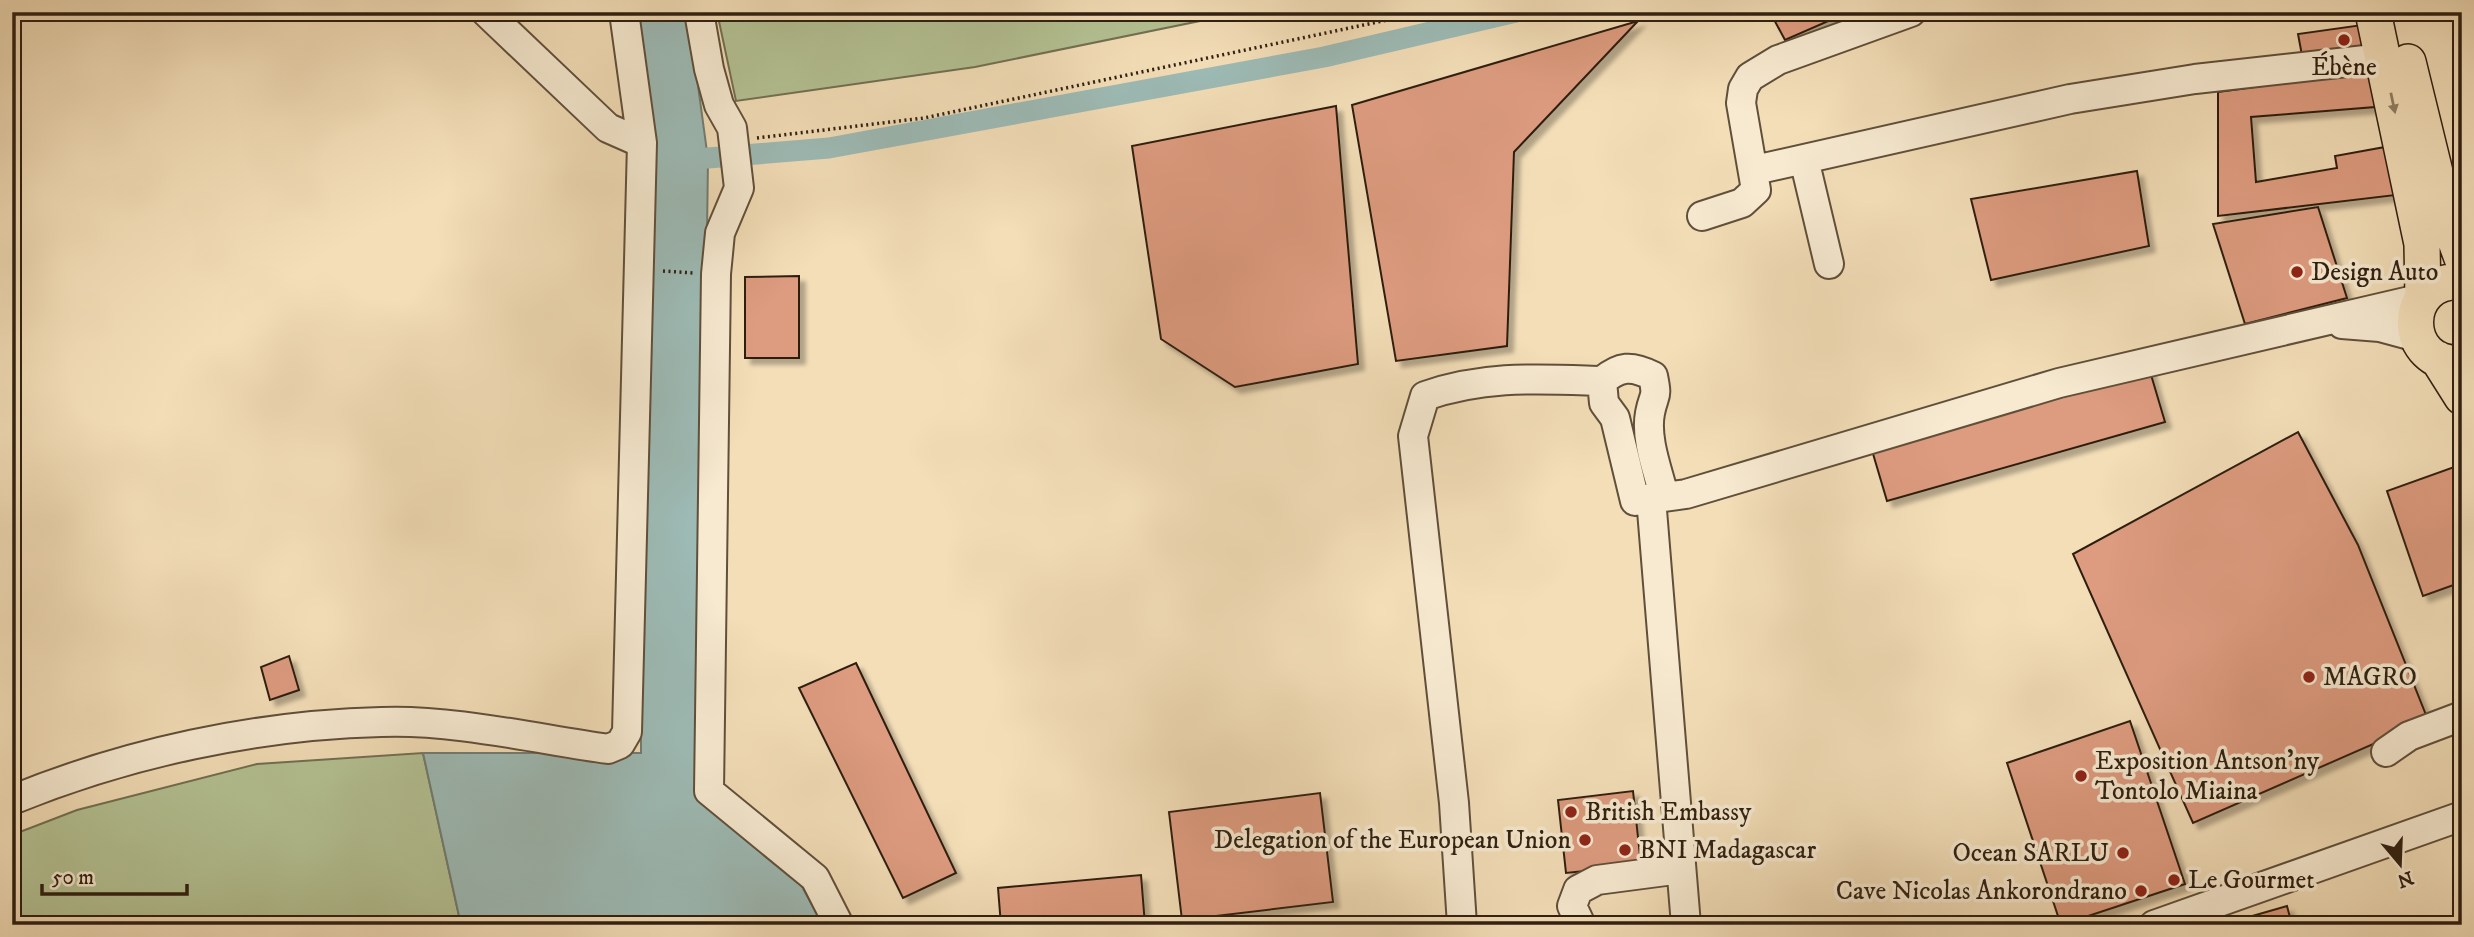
<svg xmlns="http://www.w3.org/2000/svg" width="2474" height="937" font-family="'IM FELL DW Pica',serif">
	<defs>
		<filter id="shadow"><feDropShadow dx="6" dy="6" stdDeviation="2" flood-color="#0004"/></filter>
	</defs>
	<rect width="100%" height="100%" fill="#f3deb8"/>
	<filter id="stains"><feTurbulence type="fractalNoise" baseFrequency=".00286" numOctaves="4"/><feColorMatrix values="0 0 0 0 .2 0 0 0 0 .09 0 0 0 0 .02 0 0 0 .5 -.17"/></filter>
	<radialGradient id="worn" r=".72"><stop offset=".6" stop-color="#630" stop-opacity="0"/><stop offset="1" stop-color="#630" stop-opacity=".3"/></radialGradient>
	<path fill="#b4c294" stroke="#727052" stroke-width="2" d="M717 12H1244L975 67 736 101Z
		M423 753 461 925H12V835L77 810 257 764Z"/>
	<path fill="#9dbbb6" stroke="#717d74" stroke-width="2" d="M634 12H688L708 159 702 610V801L799 881 823 925H461L423 753H641V453Z"/>
	<g fill="none" stroke-linecap="round" stroke-linejoin="round">
		<path stroke="#9dbbb6" stroke-width="21" d="M708 158 829 148 1324 57 1516 12"/>
	</g>
	<path fill="#dd9b7f" stroke="#2f1f11" stroke-width="2" filter="url(#shadow)" d="M1770 12H1830L1833 19 1785 40Z
		M1638 21 1514 152 1507 346 1396 361 1352 105Z
		M2362 25 2369 55 2304 66 2298 34Z
		M2369 71 2375 107 2251 117 2256 182 2337 168 2335 156 2385 147 2396 195 2218 216V92Z
		M1336 106 1358 364 1235 387 1161 339 1132 146Z
		M2137 171 2149 246 1991 280 1971 199Z
		M2318 207 2347 298 2245 324 2213 224Z
		M799 276V358H745V277Z
		M2149 368 2165 422 1887 501 1871 447Z
		M2298 432 2358 545 2428 720 2193 823 2073 554Z
		M2457 466 2462 479V582L2423 596 2387 491Z
		M289 656 299 690 270 700 261 667Z
		M856 663 956 873 903 898 799 688Z
		M2130 721 2185 884 2061 925 2007 763Z
		M1633 791 1641 865 1566 873 1558 800Z
		M1320 793 1333 902 1182 920 1169 812Z
		M1141 875 1145 925H1001L998 888Z
		M2287 906 2292 925H2221Z"/>
	<g fill="none" stroke-linecap="round" stroke-linejoin="round">
		<defs>
			<path id="minor" d="M486 12 608 128 642 143
				M699 12 709 69 719 105 732 128 739 188 720 233 716 274 709 791 815 878 839 925
				M1804 159 1829 264
				M1755 170 2070 99 2195 79 2383 58
				M1702 216 1742 203 1756 190 1741 103 1743 89 1750 77 1778 60 1911 12
				M2342 324 2380 327 2417 337
				M1664 496C1658 471 1645 439 1650 413 1654 392 1658 400 1653 376 1631 365 1620 366 1602 381L1604 403 1615 418 1635 501 1686 494 2059 383 2423 298
				M1651 498 1686 925
				M2386 752 2409 736 2462 716
				M12 800C127 753 256 725 381 722 452 719 537 739 608 749L620 744 627 732 642 143 624 12
				M1462 925 1454 803 1413 436 1425 396C1485 375 1539 379 1602 381
				M1581 925 1572 906 1578 890 1597 880 1681 869
				M2154 925 2462 816"/>
			<path id="major" d="M2373 12 2422 244 2423 298
				M2408 62 2444 209 2462 258
				M2462 282C2400 277 2400 368 2462 363
				M2438 359 2462 397"/>
		</defs>
		<use href="#minor" stroke="#604f3b" stroke-width="32"/>
		<use href="#major" stroke="#2f1f11" stroke-width="38"/>
		<path stroke="#2f1f11" stroke-width="3.5" stroke-dasharray="2 3.5" stroke-linecap="butt" d="M757 138 924 118 1425 12
			M663 271 694 273"/>
		<use href="#minor" stroke="#f7ead1" stroke-width="28"/>
		<use href="#major" stroke="#f3deb8" stroke-width="35"/>
	</g>
	<defs><path id="oneway-solid" d="M-6-.8H1V-3.2L6.5 0L1 3.2V.8H-6Z" transform="scale(1.75)"/></defs>
	<use fill="#917e64" href="#oneway-solid" transform="translate(2393 103) rotate(78)"/>
	<g fill="#8f2418" stroke="#f7ead1" stroke-width="2.5">
		<circle cx="2344" cy="40" r="7"/>
		<circle cx="2297" cy="272" r="7"/>
		<circle cx="2309" cy="677" r="7"/>
		<circle cx="2081" cy="776" r="7"/>
		<circle cx="1571" cy="812" r="7"/>
		<circle cx="1585" cy="840" r="7"/>
		<circle cx="1625" cy="850" r="7"/>
		<circle cx="2123" cy="853" r="7"/>
		<circle cx="2174" cy="880" r="7"/>
		<circle cx="2141" cy="891" r="7"/>
	</g>
	<g text-anchor="middle" dominant-baseline="central" stroke-width="7" stroke-linejoin="round" paint-order="stroke">
		<g font-size="26" fill="#2f1f11" stroke="#f7ead1" text-anchor="start">
			<text x="2344" y="67" text-anchor="middle">Ébène</text>
			<text x="2311" y="272">Design Auto</text>
			<text x="2323" y="677">MAGRO</text>
			<text x="2095" y="761">Exposition Antson'ny<tspan x="2095" dy="30">Tontolo Miaina</tspan></text>
			<text x="1585" y="812">British Embassy</text>
			<text x="1571" y="840" text-anchor="end">Delegation of the European Union</text>
			<text x="1639" y="850">BNI Madagascar</text>
			<text x="2109" y="853" text-anchor="end">Ocean SARLU</text>
			<text x="2188" y="880">Le Gourmet</text>
			<text x="2127" y="891" text-anchor="end">Cave Nicolas Ankorondrano</text>
		</g>
	</g>
	<rect width="2474" height="937" fill="none" stroke="#f3deb8" stroke-width="42"/>
	<rect x="14" y="14" width="2446" height="909" fill="none" stroke="#2f1f11" stroke-width="3.5"/>
	<rect x="21" y="21" width="2432" height="895" fill="none" stroke="#2f1f11" stroke-width="2"/>
	<g transform="translate(2400 864) rotate(161)" stroke="#f7ead1" stroke-width="5" paint-order="stroke">
	<path d="M0-5L12 26L0 18L-12 26Z" fill="#2f1f11"/>
	<text y="-10" font-size="19" font-weight="bold" text-anchor="middle" fill="#2f1f11">N</text>
	</g>
	<path d="M42 884v10h145v-10" fill="none" stroke="#2f1f11" stroke-width="3.5"/>
	<text x="52" y="884" font-size="21" fill="#2f1f11" stroke="#f7ead1" stroke-width="5" paint-order="stroke">50 m</text>
	<rect width="100%" height="100%" filter="url(#stains)"/>
	<rect width="100%" height="100%" fill="url(#worn)"/>
</svg>
